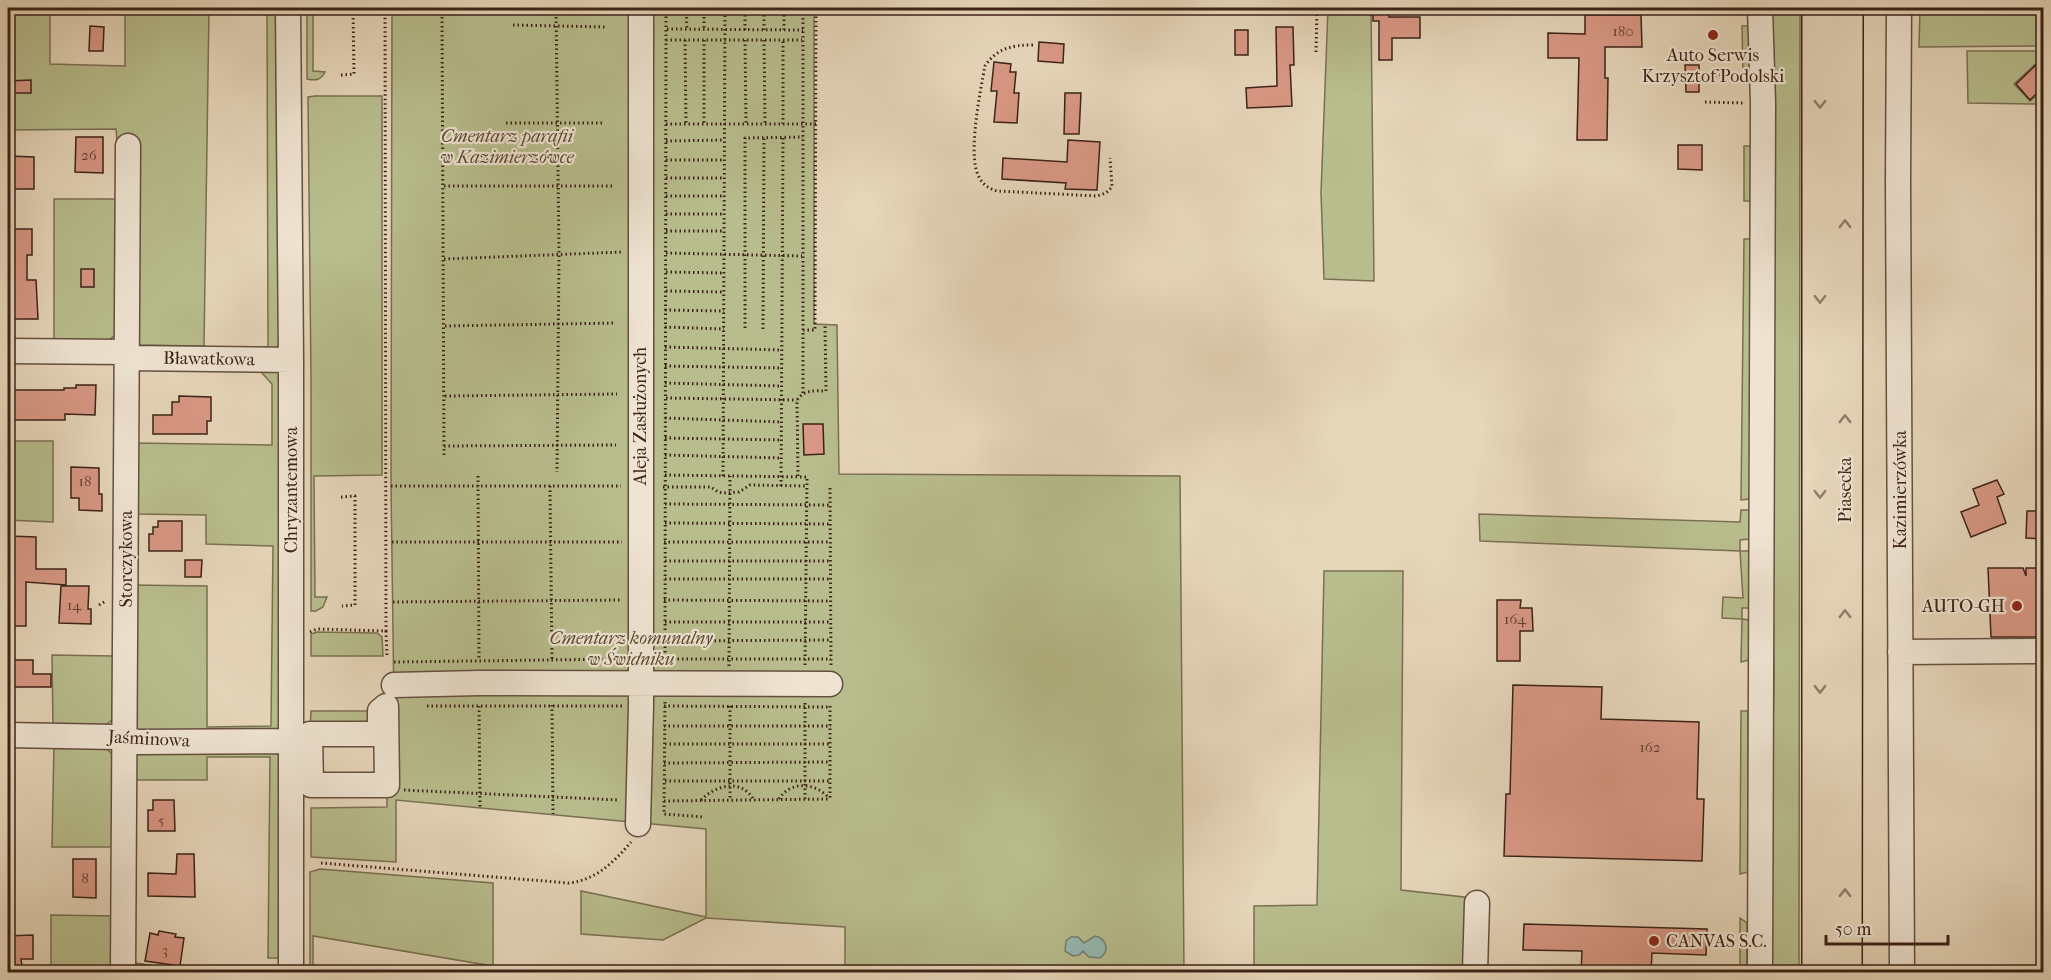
<svg xmlns="http://www.w3.org/2000/svg" width="2051" height="980" font-family="'IM FELL French Canon',serif">
	<rect width="100%" height="100%" fill="#e6d6ba"/>
	<filter id="stains"><feTurbulence type="fractalNoise" baseFrequency=".00333" numOctaves="4"/><feColorMatrix values="0 0 0 0 .2 0 0 0 0 .09 0 0 0 0 .02 0 0 0 .5 -.17"/></filter>
	<radialGradient id="worn" r=".72"><stop offset=".6" stop-color="#630" stop-opacity="0"/><stop offset="1" stop-color="#630" stop-opacity=".3"/></radialGradient>
	<path fill="#b8bd8d" stroke="#7a7052" stroke-width="1.5" d="M8 8H50V64L125 66V8H209L204 346 135 345V140H117L116 129 8 130Z
		M267 8H279L284 339 278 350 263 353V347H268Z
		M307 8H313V71L325 72C321 80 316 81 307 79Z
		M392 8H814V324L837 325 839 474 1180 476 1184 972H845V927L706 918 663 940 581 934V891L706 917V829L396 800V862L311 857V808L387 807 386 706H394L391 486Z
		M1328 8H1371L1374 281 1324 279 1321 193Z
		M1770 8H1800L1799 972H1771L1770 886 1774 673 1772 515 1775 99Z
		M1920 8H2043V46L1919 47Z
		M1742 26H1749L1751 74H1743Z
		M1967 51H2041V59L2014 84 2030 101 2041 92V104L1968 103Z
		M315 96H382V475L314 476 315 597H327L323 607 316 611H311V377L308 97Z
		M1744 146H1751L1750 201H1744Z
		M54 199H117L115 335 107 342 54 341Z
		M1744 239H1751L1750 499 1741 500Z
		M263 366 279 369 284 725 279 732 130 730 132 585 207 586V727L271 726 273 546 206 544V515L134 514 135 443 272 445V384L262 373Z
		M8 441H53V522L8 520Z
		M1741 510H1750L1749 539 1740 540V551H1750L1749 608H1742V619L1749 620V660L1741 662 1742 619 1722 618 1723 597 1743 598 1740 551 1480 541 1479 514 1740 522Z
		M1324 571H1403L1401 890 1473 898 1471 972H1254V906L1317 905Z
		M317 632 377 633 382 637 383 656H311V634Z
		M52 655 113 656 112 720 103 727 53 726Z
		M311 711H380V730L310 734Z
		M1741 711H1748V872L1740 874Z
		M54 743 102 744 114 756 116 847H52Z
		M135 750 280 753 283 958H268L270 757H207V780H135Z
		M320 869 493 883V966L313 936V972H310V872Z
		M51 915 115 916V972H51Z
		M1740 918 1747 923V972H1740Z
		M135 963 199 972H134Z"/>
	<path fill="#96b9b2" stroke="#727d74" stroke-width="1.5" d="M1095 936C1107 939 1110 951 1100 958L1089 957 1083 951 1079 955 1073 956 1065 951 1066 941 1071 937H1078L1084 943Z"/>
	<path fill="#d99885" stroke="#3c2217" stroke-width="1.5" d="M1388 8 1389 17H1420V38H1392V60H1379V21H1373V9Z
		M1585 15H1641L1642 47H1605V78H1608L1607 140H1577L1579 58H1548V33L1585 34Z
		M90 26 104 27 103 51H89Z
		M1276 27H1293L1294 65H1290L1292 106 1247 108 1246 88 1277 86Z
		M1235 30H1248V55H1235Z
		M1039 42 1064 44 1063 63 1038 61Z
		M2043 58V87L2030 100 2016 84Z
		M994 62 1011 64 1010 72H1016L1014 93H1019L1017 123 994 122 997 91H991Z
		M1685 65H1699V92H1686Z
		M31 80V93H8V81Z
		M1065 93H1081L1079 134H1064Z
		M76 137H103V173L75 172Z
		M1068 140 1100 142 1097 190 1065 189 1066 183 1002 179 1003 158 1067 162Z
		M1678 145H1702V170L1678 169Z
		M8 156 34 157V189H13V183H8Z
		M8 229H32V255H27V280H36L38 319H8V296H9Z
		M81 269H94V287H81Z
		M76 385H96L95 415 65 414V420H8V390H64V388H76Z
		M179 396 211 397V421H207V434H153V415H172V402H179Z
		M803 424H823L824 454 804 455Z
		M71 467 99 468V494H102V511L79 510V498H71Z
		M1997 480 2004 494 1997 497 2006 523 1971 537 1961 512 1979 505 1973 489Z
		M2027 511H2043V539L2026 538Z
		M158 521H182V551H149V534H153V527H158Z
		M8 536 36 537V569H66V585L26 582V626H8Z
		M185 560H202L201 577H185Z
		M1988 568H2023L2026 576V568H2043V637H1991Z
		M61 586H89L88 609H91V624L59 623Z
		M1497 600H1521L1520 608H1532L1533 631H1520V661H1497Z
		M8 660H33V674H51V687H8Z
		M1513 685 1602 687 1601 719 1699 722 1697 799H1704L1702 861 1504 856 1506 794H1510Z
		M153 800H174L175 831H148V810H153Z
		M177 854H194L195 897 148 896V873L176 874Z
		M73 859H96V898L73 897Z
		M1524 924 1707 929 1706 955 1652 953 1651 972H1581L1582 951 1523 950Z
		M159 931 176 934 175 937 184 938 180 966 145 961 150 933 158 935Z
		M33 935V959H21L22 966 8 967V936Z"/>
	<g fill="none" stroke-linecap="round" stroke-linejoin="round">
		<defs>
			<path id="minor" d="M288 8 291 360V972
				M1760 8 1763 103 1760 972
				M1899 8 1898 181 1902 972
				M8 351 127 352
				M127 358 291 360
				M1900 652 2044 651
				M394 685 479 683 830 684
				M386 706 387 785H311L310 734H375L380 730V711Z
				M8 735 115 737 138 742 291 741
				M638 824 641 706V8
				M123 972 128 146
				M1475 972 1477 903"/>
			<path id="highway" d="M1819 8V972
				M1845 972 1846 8"/>
		</defs>
		<use href="#minor" stroke="#664f40" stroke-width="27"/>
		<use href="#highway" stroke="#3c2217" stroke-width="36"/>
		<path stroke="#3c2217" stroke-width="3" stroke-dasharray="1.5 3" stroke-linecap="butt" d="M442 8 444 458
			M556 8 559 254 557 472
			M686 8 687 29
			M704 8V29
			M513 25 606 27
			M667 29 803 30
			M745 30V8
			M764 30V8
			M784 30V8
			M666 40H802
			M685 40 686 124
			M704 40V124
			M745 40 746 124
			M764 40 765 124
			M1033 45C1012 45 997 48 985 66 980 92 970 144 976 169 979 181 986 188 997 191L1097 196 1106 193 1112 187 1110 158
			M1316 52 1317 8
			M341 75 354 74 353 8
			M1706 75H1742
			M1705 102 1743 103
			M506 123H604
			M666 124H816
			M783 124V40
			M666 141 724 140
			M666 160H724
			M666 178H724
			M444 186H614
			M666 196H724
			M666 214H724
			M666 231H723
			M666 253 802 256
			M444 259 623 252
			M666 272 724 273
			M666 291 724 292
			M665 310 724 311
			M445 326 616 323
			M665 327 724 329
			M745 328V138L803 137
			M763 329 764 137
			M803 330H815V324L816 8
			M665 347 782 350
			M665 366 782 368
			M665 383 781 386
			M803 393V8
			M445 396 617 394
			M666 398 797 400
			M665 418 782 422
			M665 438 782 440
			M444 446 616 445
			M665 455 782 458
			M665 475 807 477 805 666
			M478 476 479 660
			M723 476 725 8
			M798 476 797 400C805 389 814 391 826 391L825 324
			M391 486H621
			M550 486 552 659
			M781 486 783 137
			M663 487H711L718 492 723 493 739 492 750 485 807 486
			M830 488 831 666
			M341 497 355 496V605L342 606
			M665 504 830 505
			M665 523 830 524
			M392 542H622
			M664 542H830
			M665 561H830
			M665 579H830
			M664 600 830 601
			M393 602 622 600
			M99 605 106 601
			M665 622H830
			M386 631 387 656
			M310 632 317 629 386 631 385 8
			M665 641 830 640
			M664 659H831
			M394 662 622 659
			M665 666 666 8
			M729 666 730 476
			M665 702 664 814 703 817
			M552 705 553 814
			M427 706H622
			M479 706 480 807
			M664 706 830 707
			M730 706V800
			M830 706V798
			M664 726H831
			M665 744H831
			M664 763 830 762
			M665 781H831
			M404 790 619 800
			M779 799C791 780 816 783 829 798
			M805 799V703
			M701 800C716 785 741 778 754 800
			M664 801 830 799
			M321 863 569 883C596 880 614 862 631 842"/>
		<use href="#minor" stroke="#efe4d2" stroke-width="24"/>
		<use href="#highway" stroke="#e6d6ba" stroke-width="33"/>
	</g>
	<defs><path id="oneway-chevron" d="M-2-3.5L2.5 0L-2 3.5" fill="none" stroke-width="1.6" stroke-linecap="round" stroke-linejoin="round" transform="scale(1.5)"/></defs>
	<g stroke="#917c68">
		<use href="#oneway-chevron" transform="translate(1820 104) rotate(90)"/>
		<use href="#oneway-chevron" transform="translate(1845 224) rotate(-90)"/>
		<use href="#oneway-chevron" transform="translate(1820 299) rotate(90)"/>
		<use href="#oneway-chevron" transform="translate(1845 419) rotate(-90)"/>
		<use href="#oneway-chevron" transform="translate(1820 494) rotate(90)"/>
		<use href="#oneway-chevron" transform="translate(1845 614) rotate(-90)"/>
		<use href="#oneway-chevron" transform="translate(1820 689) rotate(90)"/>
		<use href="#oneway-chevron" transform="translate(1845 893) rotate(-90)"/>
	</g>
	<g fill="#8f2418" stroke="#efe4d2" stroke-width="2">
		<circle cx="1713" cy="35" r="6"/>
		<circle cx="2017" cy="606" r="6"/>
		<circle cx="1654" cy="941" r="6"/>
	</g>
	<g text-anchor="middle" dominant-baseline="central" stroke-width="4.5" stroke-linejoin="round" paint-order="stroke">
		<g font-size="15" fill="#634032">
			<text x="1623" y="31">180</text>
			<text x="89" y="155">26</text>
			<text x="85" y="481">18</text>
			<text x="74" y="605">14</text>
			<text x="1515" y="619">164</text>
			<text x="1650" y="747">162</text>
			<text x="161" y="820">5</text>
			<text x="85" y="878">8</text>
			<text x="165" y="950">3</text>
		</g>
		<g font-size="18" fill="#3c2217" stroke="#efe4d2">
			<text x="1713" y="55">Auto Serwis<tspan x="1713" dy="21">Krzysztof Podolski</tspan></text>
			<text x="2005" y="606" text-anchor="end">AUTO-GH</text>
			<text x="1666" y="941" text-anchor="start">CANVAS S.C.</text>
		</g>
		<g font-size="18" font-style="italic" fill="#5b4934" stroke="#efe4d2">
			<text x="507" y="136">Cmentarz parafii<tspan x="507" dy="21">w Kazimierzówce</tspan></text>
			<text x="631" y="638">Cmentarz komunalny<tspan x="631" dy="21">w Świdniku</tspan></text>
		</g>
		<g font-size="18" fill="#3c2217" stroke="#efe4d2">
			<text transform="translate(209 359) rotate(1)">Bławatkowa</text>
			<text transform="translate(640 416) rotate(-90)">Aleja Zasłużonych</text>
			<text transform="translate(291 490) rotate(-90)">Chryzantemowa</text>
			<text transform="translate(1845 490) rotate(-90)">Piasecka</text>
			<text transform="translate(1900 490) rotate(-90)">Kazimierzówka</text>
			<text transform="translate(126 559) rotate(-90)">Storczykowa</text>
			<text transform="translate(149 739) rotate(3)">Jaśminowa</text>
		</g>
	</g>
	<rect width="2051" height="980" fill="none" stroke="#e6d6ba" stroke-width="30"/>
	<rect x="9" y="9" width="2033" height="962" fill="none" stroke="#3c2217" stroke-width="3"/>
	<rect x="15" y="15" width="2021" height="950" fill="none" stroke="#3c2217" stroke-width="1.5"/>
	<path d="M1826 935v9h122v-9" fill="none" stroke="#3c2217" stroke-width="3"/>
	<text x="1835" y="935" font-size="18" fill="#3c2217" stroke="#efe4d2" stroke-width="4.5" paint-order="stroke">50 m</text>
	<rect width="100%" height="100%" filter="url(#stains)"/>
	<rect width="100%" height="100%" fill="url(#worn)"/>
</svg>
